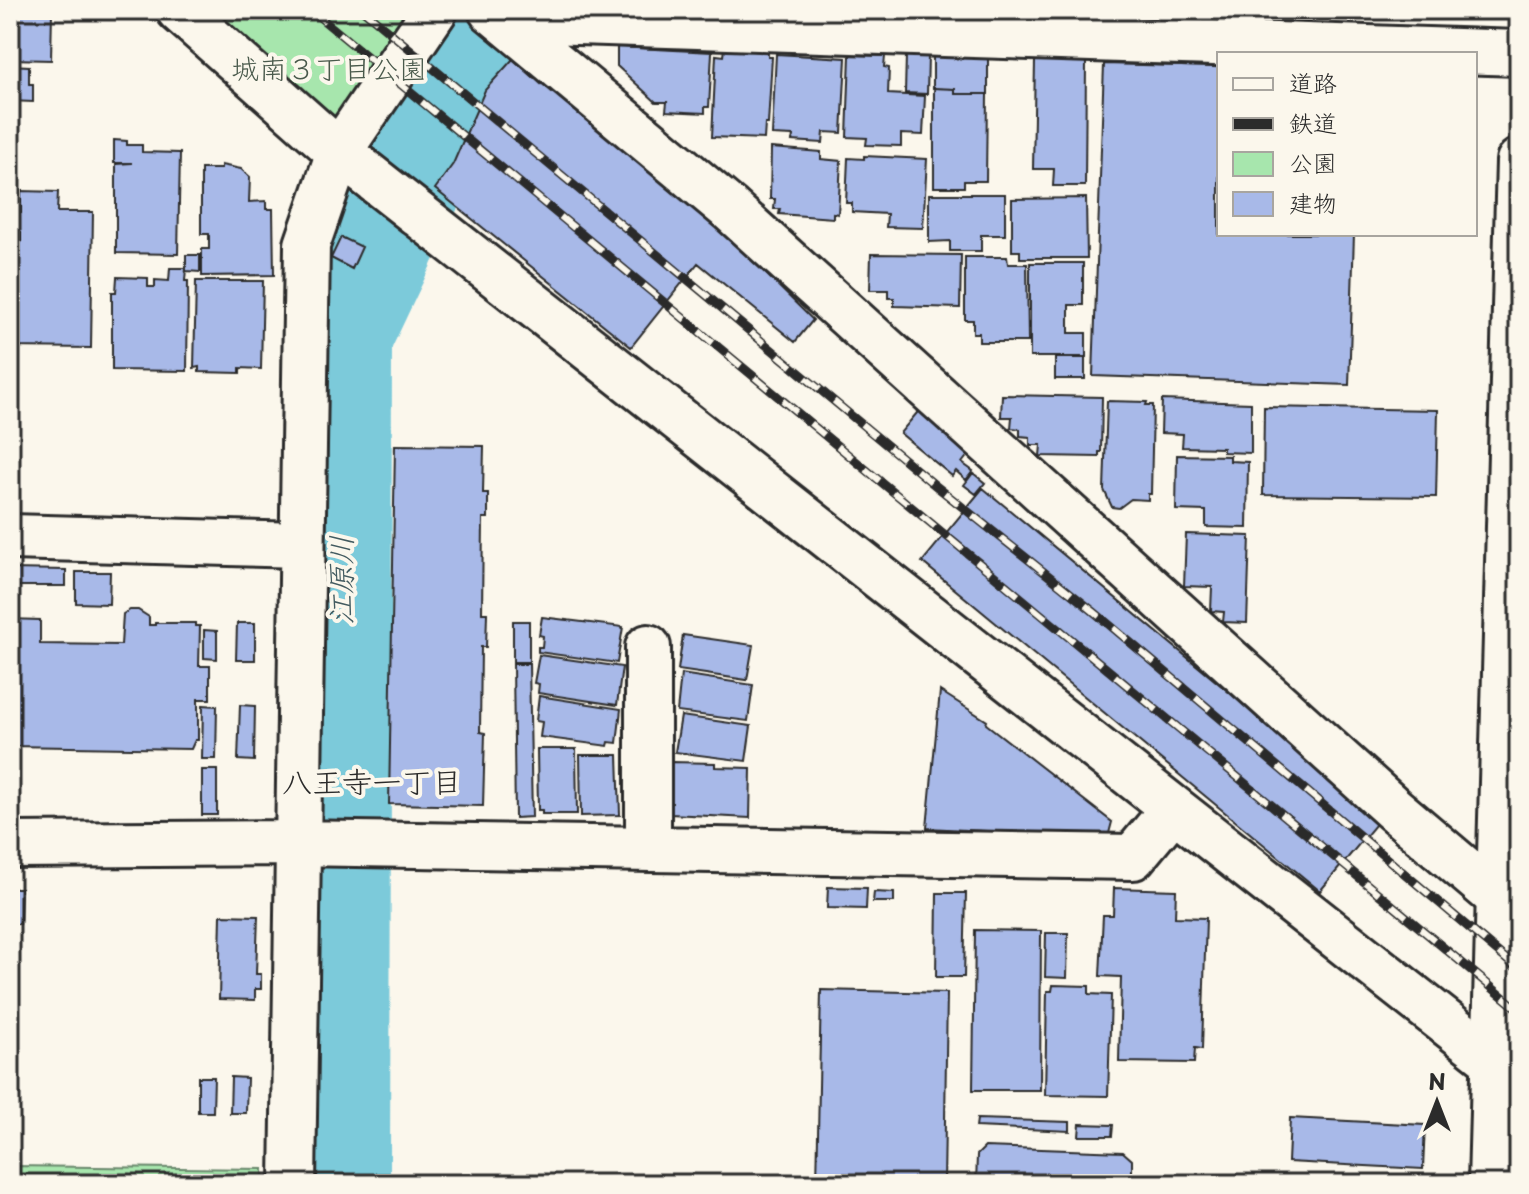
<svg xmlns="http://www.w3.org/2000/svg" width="1529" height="1194" font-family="'Playpen Sans','Klee One',sans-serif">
	<rect width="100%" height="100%" fill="#fbf7ec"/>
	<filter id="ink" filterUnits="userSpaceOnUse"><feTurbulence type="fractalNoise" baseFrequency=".0125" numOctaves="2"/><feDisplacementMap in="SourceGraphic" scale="16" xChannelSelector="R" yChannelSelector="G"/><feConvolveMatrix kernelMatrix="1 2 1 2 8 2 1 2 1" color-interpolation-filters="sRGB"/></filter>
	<g filter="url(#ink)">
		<path fill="#a7e6ad" stroke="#69886c" stroke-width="2" d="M179 10H435L339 152Z
			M10 1166 263 1169V1184H10Z"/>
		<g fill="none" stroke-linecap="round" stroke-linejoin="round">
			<path stroke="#7ccada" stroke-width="104" d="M338 1184 340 336 494 10"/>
		</g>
		<path fill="#a8b9e8" stroke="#2b2b2b" stroke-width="2" d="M10 10H52L51 60 10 59Z
			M1210 10H1300V24L1264 23V17L1210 15Z
			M617 47 712 52 709 107H705V113L666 111 667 102H656L617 66Z
			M725 49 768 52V57H772L768 124H765L764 139 712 137 716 55 724 56Z
			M776 54 846 58 842 133 824 132 823 143 792 141 793 136 772 135Z
			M850 55 885 56 884 67 889 68 888 94 925 96 923 135 901 134V146L866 145 867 138 847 137Z
			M906 55 928 56 927 94 905 93Z
			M933 57H988V94H955V89L933 88Z
			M513 59 541 84 544 81 723 232 813 320 795 342 698 263 631 347 435 189 453 164 485 90Z
			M1035 61H1086L1085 186H1053L1054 169H1033Z
			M1104 64 1219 67V234H1354L1349 385 1093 376Z
			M10 65 29 66V84H33V102L10 101Z
			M934 88 955 89V94H987L986 181H964V187H934Z
			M114 140 127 141V145H142V152L180 153 178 254 116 253V164L132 163H114Z
			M771 148 821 152V159L841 161 838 214 833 213V218L779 214 780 209H774L775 199H770Z
			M864 156 927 159 923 228 886 227 887 214 852 212V203H846L848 158 864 159Z
			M221 165 241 169 250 177 249 202 266 201V209H273L274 275 202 276V249H209V234H201V169H221Z
			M21 191 58 192 57 212H93L91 348 10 347V242H21V232H10V213H21Z
			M929 194H1005V235H981V251H950V241L929 242Z
			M1086 198 1087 258H1020V251H1012V199Z
			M341 237 362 247 352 269 331 258Z
			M871 254 961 255 960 308 894 306V298H888V290H870Z
			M186 255H200V272L186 271Z
			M965 257H1007L1008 264H1027L1028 342H979V333H973V320H965Z
			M1030 263H1083V305H1069V333H1086V357H1030Z
			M170 268H186L185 281H188L187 371 112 370V292H116L117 277 148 278V287H155V280L169 281Z
			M196 281H263L261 369 240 368V373L199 372V367L194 368Z
			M1055 358H1085V379H1055Z
			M1002 395 1102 397 1101 452H1099V457L1040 456 1041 445H1030V437L1020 436V429L1011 428 1012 417H1001Z
			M1162 400 1251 403V453L1223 452V448L1182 447 1183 434 1161 433Z
			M1107 401 1147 402 1146 405H1153L1151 494H1148V500L1131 499 1119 508 1112 507 1104 490Z
			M922 407 972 450 962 463 973 471 966 480 956 471 952 476 900 433Z
			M1264 407 1438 410 1436 497 1263 495Z
			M395 445 484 446 483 493H488V518H483L482 613H487L486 647H481L480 732 485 733 483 806 389 804Z
			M1177 455 1230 456V461L1248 462 1247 528 1206 527V511L1176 510Z
			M973 473 985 483 976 494 964 485Z
			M983 488 1381 818 1320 891 922 562Z
			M1186 534 1250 536 1247 623 1223 622 1224 612 1211 611 1212 587 1184 586Z
			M10 569 66 570V586H10Z
			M76 572H110L109 604 76 603Z
			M130 610H138L149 617V625H155V623H195V626H200L199 666H210V699H198V740H195L191 749 10 746V619L40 620V644L121 645 123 614Z
			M542 617 623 627 617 663 538 652V647H542L543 636 539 635Z
			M513 621H529V662H513Z
			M237 623H255V660H236Z
			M204 630 217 631V659L204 658Z
			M683 635 753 645 747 680 678 670Z
			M539 655 622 667 617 705 538 693 539 684 534 683Z
			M513 664H529L532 817 515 818Z
			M681 674 753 685 748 721 677 712Z
			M940 691 987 721 986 724 1112 822 1108 837 927 828Z
			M539 696 621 709 617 743 609 742 608 746 540 737 542 722 536 721Z
			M203 705 217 706 216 759H202Z
			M240 705 255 706 254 761 238 760Z
			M681 716 751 726 746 761 675 752Z
			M537 749H576L577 814H542V810H538Z
			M580 755H618L620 815 581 816Z
			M671 762 715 763V767L751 768 750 818 670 814Z
			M202 770H217V815H202Z
			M828 887 867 888 866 909 827 908Z
			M10 888H21L20 924H10Z
			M1114 888 1176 890 1175 917 1206 918 1202 1049 1195 1048 1194 1063 1119 1062 1121 977 1100 976 1103 915H1113Z
			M874 892 894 893V902H873Z
			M937 893H966L964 977H936Z
			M221 915 258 916 256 974H261V989H255V1000L219 999Z
			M975 930 1041 931 1040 1090H973Z
			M1046 933H1068L1067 978 1045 977Z
			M1053 985 1089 986V994L1111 995 1108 1096 1045 1095 1047 991H1052Z
			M821 990 947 993 944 1184H817Z
			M198 1077H214L213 1112H198Z
			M231 1077 247 1078 246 1113H230Z
			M1290 1118 1425 1125 1423 1169 1288 1162Z
			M977 1119 1070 1122V1131L976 1127Z
			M1080 1124 1113 1125 1112 1136H1079Z
			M985 1147 1123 1152 1132 1160V1184H976L977 1155Z
			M383 1177H406V1184H383Z"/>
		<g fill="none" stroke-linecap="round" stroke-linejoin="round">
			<defs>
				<path id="minor" d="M179 10 339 152 1519 1080
					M491 10 730 209 1395 810 1519 915
					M547 21 1519 53
					M10 537 302 545
					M648 647V849
					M10 845 297 843 1133 857 1173 809
					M293 1184 307 245 339 152 435 10"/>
				<path id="tertiary" d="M1491 1184 1519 161"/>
			</defs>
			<use href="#minor" stroke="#2b2b2b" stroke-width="50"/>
			<use href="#tertiary" stroke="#2b2b2b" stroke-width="50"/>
			<use href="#minor" stroke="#fbf7ec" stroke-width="44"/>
			<use href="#tertiary" stroke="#fbf7ec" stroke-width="44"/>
			<defs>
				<path id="rail" d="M311 10 1519 1010
					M363 10 936 486 1093 611 1519 970"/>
			</defs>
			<use href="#rail" stroke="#2b2b2b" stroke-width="9"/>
			<use href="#rail" stroke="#fbf7ec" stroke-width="6" stroke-dasharray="18" stroke-linecap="butt"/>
		</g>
	</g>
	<g text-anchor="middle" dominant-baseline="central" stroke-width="8" stroke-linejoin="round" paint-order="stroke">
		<g font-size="28" fill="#4a5a4c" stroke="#fbf7ec">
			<text x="329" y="67">城南３丁目公園</text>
		</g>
		<g font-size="30" font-style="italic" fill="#435b60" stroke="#fbf7ec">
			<text transform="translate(339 580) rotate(-90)">江原川</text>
		</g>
		<g font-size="30" fill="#2b2b2b" stroke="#fbf7ec">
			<text x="372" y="780">八王寺一丁目</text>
		</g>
	</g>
	<rect width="1529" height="1194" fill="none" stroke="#fbf7ec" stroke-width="40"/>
	<rect x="20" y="20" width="1489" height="1154" fill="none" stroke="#2b2b2b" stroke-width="3" filter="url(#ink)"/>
	<rect x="1217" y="52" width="260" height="184" fill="#fbf7ec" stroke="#a8a59f" stroke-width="2"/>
	<rect x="1233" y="78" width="40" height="12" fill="#fbf7ec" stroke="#a8a59f" stroke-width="2"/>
	<text x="1289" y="92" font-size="24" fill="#2b2b2b">道路</text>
	<rect x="1233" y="118" width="40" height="12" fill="#2b2b2b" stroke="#a8a59f" stroke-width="2"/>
	<text x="1289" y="132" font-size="24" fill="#2b2b2b">鉄道</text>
	<rect x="1233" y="152" width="40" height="24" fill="#a7e6ad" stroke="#a8a59f" stroke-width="2"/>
	<text x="1289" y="172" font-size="24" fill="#2b2b2b">公園</text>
	<rect x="1233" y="192" width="40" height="24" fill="#a8b9e8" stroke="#a8a59f" stroke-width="2"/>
	<text x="1289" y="212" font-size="24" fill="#2b2b2b">建物</text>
	<g transform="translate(1437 1102)" stroke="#fbf7ec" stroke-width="6" paint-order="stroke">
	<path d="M0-6L14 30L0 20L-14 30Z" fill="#2b2b2b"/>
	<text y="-12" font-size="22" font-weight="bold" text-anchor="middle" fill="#2b2b2b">N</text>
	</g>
</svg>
